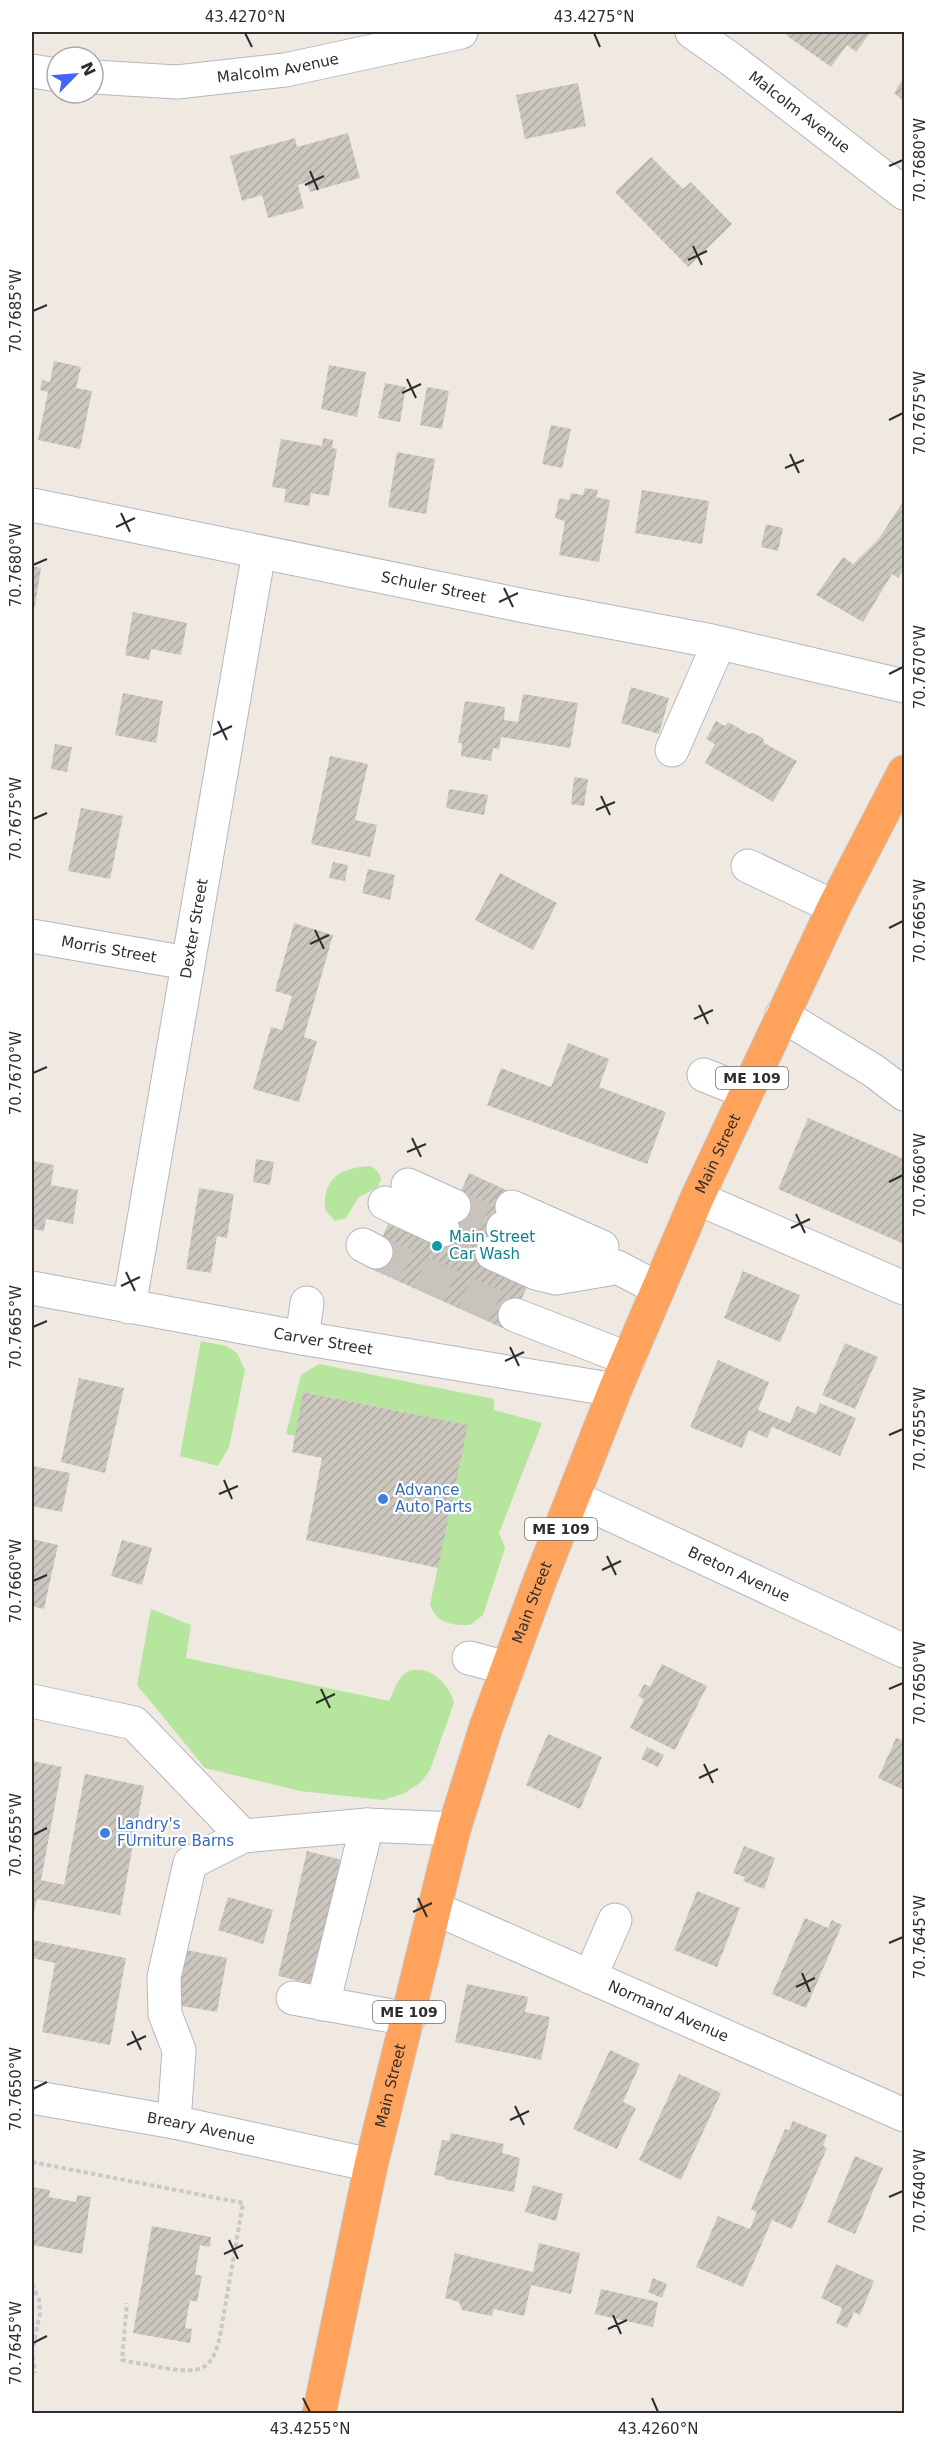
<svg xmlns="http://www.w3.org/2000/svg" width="936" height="2445" font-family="'DejaVu Sans',sans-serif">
	<defs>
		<pattern id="building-hatch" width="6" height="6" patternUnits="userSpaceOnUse" patternTransform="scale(1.5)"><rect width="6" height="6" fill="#cbc7bf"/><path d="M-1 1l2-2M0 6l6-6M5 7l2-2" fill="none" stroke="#afaba4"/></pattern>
	</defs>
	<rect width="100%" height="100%" fill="#efe9e1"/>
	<path fill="#b6e59e" d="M370 1166C376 1169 379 1172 381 1179L378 1187 359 1197 346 1218 335 1221 325 1210C323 1178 340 1168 370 1166Z
		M201 1341 226 1346 237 1353 245 1370 229 1447 218 1466 180 1456Z
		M319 1364 494 1399V1410L542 1423 499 1533 505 1548 483 1615 470 1625C453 1626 436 1623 430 1605L467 1425 304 1392 295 1436 286 1434 301 1375Z
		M151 1609 191 1625 186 1658 389 1701C393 1693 398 1677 407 1672 427 1662 450 1684 454 1703L430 1770 421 1782 405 1793 383 1800 300 1791 205 1768 137 1685Z"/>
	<path fill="url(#building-hatch)" d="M789 32H871L856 52 847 45 831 67 786 35Z
		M904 77V101L894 93Z
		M578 83 586 126 525 139 516 95Z
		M348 133 360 178 310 192 307 182 298 185 304 208 268 218 262 195 242 201 230 156 295 138 297 147Z
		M651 157 683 189 691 182 732 224 688 267 615 192Z
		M54 361 81 367 76 388 92 391 80 449 38 440 48 392 40 390 42 380 50 382Z
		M329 365 366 372 357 417 321 409Z
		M385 383 406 387 400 422 378 418Z
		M427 387 449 391 442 429 420 425Z
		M551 425 571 429 562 468 542 464Z
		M323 438 333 440 332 448 337 449 329 496 311 493 309 506 284 502 286 489 272 487 281 439 322 446Z
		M397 452 435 459 426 514 388 507Z
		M585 488 598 490 596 497 610 500 599 562 559 555 565 521 555 518 559 498 569 500 571 493 583 495Z
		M642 490 709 501 702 544 635 533Z
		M904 500V569L898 578 892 574 863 622 816 595 843 557 853 564 878 540Z
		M766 524 783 528 778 551 761 547Z
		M32 566 41 568 33 617 32 616Z
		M133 612 187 623 181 655 151 649 149 660 125 655Z
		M631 687 669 698 659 734 621 723Z
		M123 693 163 701 156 743 115 735Z
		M523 694 578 703 570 748 501 737 499 749 493 748 491 761 461 756 462 743H458L465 701 505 707 504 720 518 722Z
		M716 721 725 726 728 722 749 734 753 733 763 738 764 743 797 761 773 802 705 763 715 744 706 739Z
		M55 744 72 747 67 772 51 769Z
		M330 756 368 764 355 820 377 825 370 857 311 844Z
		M574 777 588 779 584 806 571 804Z
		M449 789 488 795 484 815 446 808Z
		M81 808 123 816 110 879 68 871Z
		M333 862 348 865 345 881 329 878Z
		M368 869 395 875 390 900 362 893Z
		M500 873 557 903 533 950 475 920Z
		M294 923 333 935 304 1037 317 1041 299 1102 253 1089 271 1027 282 1030 292 996 275 991Z
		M568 1043 609 1059 599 1087 666 1112 647 1164 487 1105 501 1068 551 1087Z
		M808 1118 904 1159V1244L778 1189Z
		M256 1159 274 1162 270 1185 253 1182Z
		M32 1161 54 1165 51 1185 78 1190 73 1224 46 1219 44 1231 32 1229Z
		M469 1173 517 1195 528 1285 507 1330 369 1268 388 1224 400 1229 404 1220 439 1240Z
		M199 1188 234 1194 227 1238 217 1236 211 1273 186 1269Z
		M743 1271 800 1295 780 1342 724 1318Z
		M845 1343 878 1357 855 1409 822 1395Z
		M718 1360 769 1382 758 1410 790 1423 797 1406 816 1414 820 1403 856 1418 840 1456 772 1427 767 1438 749 1430 742 1448 690 1427Z
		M79 1378 124 1388 105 1473 61 1462Z
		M303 1392 468 1425 438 1568 306 1540 322 1458 292 1452Z
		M32 1466 70 1473 62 1512 32 1506Z
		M32 1539 58 1545 44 1609 32 1606Z
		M122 1540 152 1548 142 1585 111 1576Z
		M662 1664 707 1686 675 1750 630 1728 644 1699 638 1696 644 1684 650 1687Z
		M548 1734 602 1757 580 1809 526 1785Z
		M896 1738 904 1741V1790L878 1778Z
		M647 1747 664 1755 658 1767 641 1759Z
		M32 1761 62 1767 41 1880 64 1885 85 1774 144 1786 120 1915 37 1899 32 1921Z
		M744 1846 775 1858 764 1889 743 1881 745 1877 733 1873Z
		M307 1851 346 1861 317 1985 278 1976Z
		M697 1891 740 1908 717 1967 674 1950Z
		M228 1897 273 1910 263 1944 218 1930Z
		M805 1918 828 1928 832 1920 842 1925 806 2008 772 1994Z
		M32 1940 126 1958 110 2045 42 2032 55 1963 32 1958Z
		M186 1950 227 1958 217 2012 176 2005Z
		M467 1984 528 1997 525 2012 550 2017 541 2060 455 2042Z
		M610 2050 640 2064 623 2102 636 2108 617 2149 573 2129Z
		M679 2074 721 2093 681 2180 639 2160Z
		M793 2121 827 2135 823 2146 827 2148 792 2229 772 2220 743 2287 696 2267 718 2216 750 2229 757 2212 751 2209 785 2129 789 2130Z
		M451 2133 504 2144 502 2153 520 2158 514 2192 444 2179 445 2177 434 2175 442 2140 449 2141Z
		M855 2156 883 2168 855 2234 827 2222Z
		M533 2185 563 2194 556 2221 525 2212Z
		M32 2187 50 2190 49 2197 76 2202 77 2195 91 2197 82 2254 32 2245Z
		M152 2226 211 2237 210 2247 200 2245 195 2274 202 2276 197 2302 190 2300 185 2328 192 2329 190 2343 133 2333Z
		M539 2243 580 2253 571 2294 531 2285 524 2316 494 2309 492 2316 462 2310 459 2302 445 2298 455 2253 533 2272Z
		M836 2264 874 2281 860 2315 854 2312 847 2328 836 2323 842 2308 821 2298Z
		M653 2278 667 2284 662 2298 648 2292Z
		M601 2289 658 2302 653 2327 595 2314Z"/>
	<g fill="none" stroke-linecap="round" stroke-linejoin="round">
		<path stroke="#c8c4bd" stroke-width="33" stroke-dasharray="33 16" stroke-linecap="butt" d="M454 1206 503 1228
			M443 1230 492 1253
			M376 1252 515 1315"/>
		<defs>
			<g id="minor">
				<path id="s1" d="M692 32 732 60 904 193"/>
				<path d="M32 71 57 75"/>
				<path id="s2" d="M93 77 177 82 285 70 461 32"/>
				<path id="s3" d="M32 505 525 606 712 641 904 686"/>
				<path d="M672 750 719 643"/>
				<path d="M748 866 834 907"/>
				<path id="s4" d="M32 936 187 963"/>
				<path d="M782 1015 874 1071 904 1094"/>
				<path d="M704 1075 746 1092"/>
				<path d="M408 1185 454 1206"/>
				<path d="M697 1198 904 1288"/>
				<path d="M385 1203 443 1230"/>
				<path d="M512 1207 602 1247"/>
				<path d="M503 1228 551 1250 617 1267 657 1288"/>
				<path d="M363 1245 376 1252"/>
				<path d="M492 1253 536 1273 556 1278 609 1269"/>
				<path id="s5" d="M32 1288 302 1338 615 1390"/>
				<path id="s6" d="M129 1307 259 552"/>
				<path d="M515 1315 629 1359"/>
				<path d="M302 1338 307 1303"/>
				<path id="s7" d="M573 1497 904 1651"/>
				<path d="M469 1658 508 1668"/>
				<path d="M32 1701 134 1723 243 1836"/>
				<path id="s8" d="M434 1908 904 2115"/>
				<path d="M590 1977 615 1920"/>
				<path d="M293 1998 408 2019"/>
				<path d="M323 2004 367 1825"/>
				<path id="s9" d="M32 2097 174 2122 371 2165"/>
				<path d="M174 2122 179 2050 165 2014 164 1977 190 1863 243 1836 367 1825 454 1829"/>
			</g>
			<g id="highway">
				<path id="s10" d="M319 2414 371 2165 454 1829 486 1727 539 1583 615 1390 697 1198 834 907 904 772"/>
			</g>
		</defs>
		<use href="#minor" stroke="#b4b7c1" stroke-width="35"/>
		<use href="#highway" stroke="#c9c9c9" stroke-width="35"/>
		<path stroke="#c9c9c9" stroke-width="4" stroke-dasharray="4.5 3" stroke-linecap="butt" d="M32 2162 243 2203 220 2336C212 2373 198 2373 164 2368 150 2365 136 2363 122 2360L127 2303
			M32 2284 39 2300 40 2313 32 2353 35 2373"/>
		<use href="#minor" stroke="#fff" stroke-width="33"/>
		<use href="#highway" stroke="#ffa35c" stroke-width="33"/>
	</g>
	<path fill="none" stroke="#2e2e2e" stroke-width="2" d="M245 33 252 47M594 33 600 47M889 166 903 160M310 171 318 190M305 185 324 176M693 246 702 265M688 260 707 251M33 311 47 305M407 379 416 398M402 393 421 384M889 420 903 413M790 454 799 473M785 468 804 460M121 513 130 532M116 527 135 518M33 565 47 559M504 588 513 607M499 602 518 593M889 674 903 667M218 721 227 740M213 735 232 726M601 796 610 815M596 810 615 802M33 819 47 813M889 928 903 921M315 930 324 949M310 944 329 935M699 1005 708 1024M694 1019 713 1010M33 1073 47 1067M412 1138 421 1157M407 1152 426 1144M889 1182 903 1175M796 1214 805 1233M791 1228 810 1219M126 1272 135 1291M121 1286 140 1277M33 1327 47 1321M510 1347 519 1366M505 1361 524 1352M889 1435 903 1429M224 1480 232 1499M219 1494 238 1486M607 1556 616 1575M602 1570 621 1561M33 1581 47 1575M321 1689 330 1708M889 1689 903 1683M316 1703 335 1694M704 1764 713 1783M699 1778 718 1769M33 1835 47 1828M418 1898 427 1917M413 1912 432 1903M889 1943 903 1937M802 1973 810 1992M796 1987 815 1978M132 2031 141 2050M127 2045 146 2036M33 2089 47 2082M515 2106 524 2125M510 2120 529 2111M889 2197 903 2191M229 2240 238 2259M224 2254 243 2245M613 2315 621 2334M608 2329 627 2320M33 2343 47 2336M303 2398 310 2412M652 2398 658 2412"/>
	<circle fill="#0f9aa8" stroke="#fff" stroke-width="2" cx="437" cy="1246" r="6"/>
	<g fill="#3f7fe0" stroke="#fff" stroke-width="2">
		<circle cx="383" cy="1499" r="6"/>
		<circle cx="105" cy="1833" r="6"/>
	</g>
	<g text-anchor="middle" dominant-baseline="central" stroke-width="4.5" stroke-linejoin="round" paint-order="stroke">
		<g fill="#fff" stroke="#6d6d6d" stroke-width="1.5">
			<rect x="716" y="1067" width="72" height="22" rx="4.5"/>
			<rect x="525" y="1518" width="72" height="22" rx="4.5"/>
			<rect x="373" y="2001" width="72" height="22" rx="4.5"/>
		</g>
		<g font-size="14" font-weight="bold" fill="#2e2e2e">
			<text x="752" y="1078">ME 109</text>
			<text x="561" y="1529">ME 109</text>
			<text x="409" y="2012">ME 109</text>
		</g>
		<g font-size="15" fill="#2e2e2e" stroke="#fff">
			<text stroke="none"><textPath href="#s2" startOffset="186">Malcolm Avenue</textPath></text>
			<text stroke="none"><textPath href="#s1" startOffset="134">Malcolm Avenue</textPath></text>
			<text stroke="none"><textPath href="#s3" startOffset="410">Schuler Street</textPath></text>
			<text stroke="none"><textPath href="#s6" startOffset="384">Dexter Street</textPath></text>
			<text stroke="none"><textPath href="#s4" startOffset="78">Morris Street</textPath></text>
			<text stroke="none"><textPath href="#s10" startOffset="1326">Main Street</textPath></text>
			<text stroke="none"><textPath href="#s5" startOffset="296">Carver Street</textPath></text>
			<text stroke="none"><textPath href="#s7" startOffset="183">Breton Avenue</textPath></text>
			<text stroke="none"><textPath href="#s10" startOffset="840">Main Street</textPath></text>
			<text stroke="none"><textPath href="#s8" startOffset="256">Normand Avenue</textPath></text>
			<text stroke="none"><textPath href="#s10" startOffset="336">Main Street</textPath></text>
			<text stroke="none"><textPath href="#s9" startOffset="172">Breary Avenue</textPath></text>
		</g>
		<g font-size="15" fill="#0d838f" stroke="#fff" text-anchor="start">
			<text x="449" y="1237">Main Street<tspan x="449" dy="17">Car Wash</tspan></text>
		</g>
		<g font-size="15" fill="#366cbe" stroke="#fff" text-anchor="start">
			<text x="395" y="1490">Advance<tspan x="395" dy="17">Auto Parts</tspan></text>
			<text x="117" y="1824">Landry's<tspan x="117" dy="17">FUrniture Barns</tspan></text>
		</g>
	</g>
	<rect width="936" height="2445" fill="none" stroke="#ffffff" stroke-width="66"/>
	<g transform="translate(75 75) rotate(65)"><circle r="28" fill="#ffffff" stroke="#ababab" stroke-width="1.5"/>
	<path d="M0-4.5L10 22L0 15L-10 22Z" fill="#4264fb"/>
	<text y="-9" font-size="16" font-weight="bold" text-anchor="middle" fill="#2e2e2e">N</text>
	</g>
	<rect x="33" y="33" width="870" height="2379" fill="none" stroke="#2e2e2e" stroke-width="2"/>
	<g font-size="15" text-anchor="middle" fill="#2e2e2e">
		<text x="245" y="22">43.4270°N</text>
		<text x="594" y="22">43.4275°N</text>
		<text transform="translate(920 160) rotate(-90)" y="5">70.7680°W</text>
		<text transform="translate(16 311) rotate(-90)" y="5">70.7685°W</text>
		<text transform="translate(920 413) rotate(-90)" y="5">70.7675°W</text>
		<text transform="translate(16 565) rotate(-90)" y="5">70.7680°W</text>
		<text transform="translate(920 667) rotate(-90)" y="5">70.7670°W</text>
		<text transform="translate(16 819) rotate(-90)" y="5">70.7675°W</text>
		<text transform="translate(920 921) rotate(-90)" y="5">70.7665°W</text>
		<text transform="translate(16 1073) rotate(-90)" y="5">70.7670°W</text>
		<text transform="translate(920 1175) rotate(-90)" y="5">70.7660°W</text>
		<text transform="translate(16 1327) rotate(-90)" y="5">70.7665°W</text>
		<text transform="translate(920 1429) rotate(-90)" y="5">70.7655°W</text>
		<text transform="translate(16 1581) rotate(-90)" y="5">70.7660°W</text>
		<text transform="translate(920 1683) rotate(-90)" y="5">70.7650°W</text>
		<text transform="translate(16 1835) rotate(-90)" y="5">70.7655°W</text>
		<text transform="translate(920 1937) rotate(-90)" y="5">70.7645°W</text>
		<text transform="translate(16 2089) rotate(-90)" y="5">70.7650°W</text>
		<text transform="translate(920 2191) rotate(-90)" y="5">70.7640°W</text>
		<text transform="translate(16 2343) rotate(-90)" y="5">70.7645°W</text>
		<text x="310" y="2434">43.4255°N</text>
		<text x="658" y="2434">43.4260°N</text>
	</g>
</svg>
